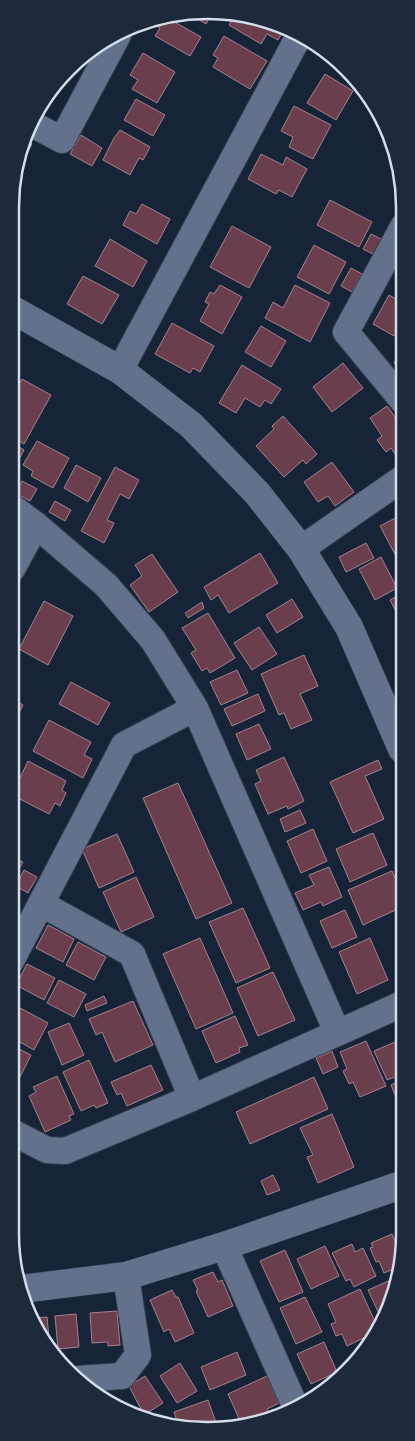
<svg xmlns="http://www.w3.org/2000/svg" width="415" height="1441" font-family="Spectral,serif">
	<rect width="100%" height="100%" fill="#172337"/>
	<path fill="#6a3e4d" stroke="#a3838d" d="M189 14H212L206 24Z
		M236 14H246L285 27 278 40 267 34 261 44 229 25Z
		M164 16 201 37 190 56 155 36 160 28 153 24 156 19Z
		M224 36 267 61 250 89 213 67 218 58 213 55Z
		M143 53 175 72 157 103 132 89 138 80 130 75Z
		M325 74 353 91 336 120 307 103Z
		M136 99 165 115 153 136 124 120Z
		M294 106 331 125 313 159 289 147 293 137 281 131Z
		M120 130 150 147 143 160 139 158 130 175 103 160 114 138Z
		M81 135 102 148 92 166 70 154Z
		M26 141 32 144 14 178V169Z
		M261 154 283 165 286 157 307 169 292 197 279 190 276 194 248 179Z
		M330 200 372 222 359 247 317 225Z
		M142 204 170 219 157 244 123 225 130 211 136 214Z
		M232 226 271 247 249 288 210 267Z
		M371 234 383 240 375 255 363 249Z
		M110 239 147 261 133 287 95 266Z
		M314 245 346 262 329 294 297 277Z
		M351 268 362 274 352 292 341 286Z
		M83 276 119 295 102 324 67 304Z
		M220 285 242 297 222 334 200 321 209 304 205 302 210 292 214 294Z
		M295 285 330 303 310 342 265 318 273 302 283 308Z
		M402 288 403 319 394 336 373 324 389 295 396 299Z
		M172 323 214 346 200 372 193 368 190 373 155 354Z
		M261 326 286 341 271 367 245 352Z
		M403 347V368L394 363Z
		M343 363 363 388 332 412 313 387Z
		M242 365 281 389 271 404 265 400 260 407 245 398 236 413 219 403Z
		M22 379 51 395 24 444 13 437V394Z
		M387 406 403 428V448L395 454 391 448 386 452 377 440 382 436 370 418Z
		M283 416 317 454 306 464 303 460 284 477 256 446 274 429 272 426Z
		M37 441 69 458 53 488 31 476 33 471 23 465Z
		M13 443 24 450 13 471Z
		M332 462 354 492 335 506 328 496 318 502 304 482Z
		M76 465 101 478 88 502 64 488Z
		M115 467 139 480 129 499 120 494 107 520 114 523 104 543 81 531Z
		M22 481 37 489 30 501 15 493Z
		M55 501 71 510 65 521 49 512Z
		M403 514V557L398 560 380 526Z
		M366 543 374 558 346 572 339 557Z
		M260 553 278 583 229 613 218 595 211 600 204 587Z
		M152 554 178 592 149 612 130 585 142 576 135 565Z
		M381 557 397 588 375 600 359 569Z
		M403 593 402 623 390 600Z
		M292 599 303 617 277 633 266 615Z
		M44 601 73 616 48 665 19 649Z
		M202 602 204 608 188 618 185 613Z
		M208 613 235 658 210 673 207 668 202 671 191 653 196 650 182 628Z
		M259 627 277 654 252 670 234 643Z
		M304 655 318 686 300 694 312 720 291 729 284 713 279 715 261 674Z
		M237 670 248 693 221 705 210 682Z
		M71 682 110 703 98 725 59 704Z
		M258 694 265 711 232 726 224 709Z
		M12 699 23 705 12 727Z
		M49 720 91 742 84 755 92 759 83 778 33 751Z
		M259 724 271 749 247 760 236 734Z
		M284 757 304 801 288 809 287 806 268 814 255 784 261 781 256 770Z
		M378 760 382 769 365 776 384 819 353 833 330 782Z
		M28 761 66 781 62 790 66 793 60 806 55 803 49 814 12 795Z
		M178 783 232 903 196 919 143 798Z
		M300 810 306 823 285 832 280 819Z
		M313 829 327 861 301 873 287 841Z
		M373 833 387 865 350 882 336 849Z
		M117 834 134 872 99 888 82 849Z
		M11 856 23 862 11 883Z
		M329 867 342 897 323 906 321 902 303 910 295 893 314 885 309 875Z
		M24 870 37 877 28 893 16 886Z
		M392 871 402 895V907L363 925 348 890Z
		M136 877 154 917 121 932 103 892Z
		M243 908 270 968 236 983 209 922Z
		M345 910 357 937 332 948 320 921Z
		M48 925 74 939 63 962 36 948Z
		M200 938 233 1013 196 1029 163 954Z
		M370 938 388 980 357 994 339 952Z
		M78 942 106 957 94 980 66 965Z
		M27 964 55 978 44 1000 16 985Z
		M273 972 295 1020 258 1036 237 988Z
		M59 980 86 994 74 1017 47 1003Z
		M104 996 107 1003 87 1011 85 1005Z
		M133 1001 153 1045 115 1062 102 1032 96 1035 89 1019Z
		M11 1003 48 1023 34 1050 11 1037Z
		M235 1016 248 1045 239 1048 240 1052 216 1063 202 1031Z
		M69 1023 84 1055 62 1065 48 1032Z
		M402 1039V1074L387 1080 374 1051Z
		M366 1041 386 1086 360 1097 353 1082 349 1084 343 1071 347 1069 340 1052Z
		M11 1045 31 1055 17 1083 11 1079Z
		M332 1051 338 1067 323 1074 316 1058Z
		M89 1060 108 1103 96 1108 94 1105 81 1111 63 1072Z
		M151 1065 163 1090 127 1106 121 1093 117 1095 111 1082Z
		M57 1076 74 1114 69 1116 71 1120 45 1132 29 1096 36 1092 33 1087Z
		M314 1077 328 1109 250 1144 236 1112Z
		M402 1080V1107H400L391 1085Z
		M332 1114 354 1167 318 1183 307 1157 313 1155 300 1128Z
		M273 1175 280 1190 267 1195 261 1181Z
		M392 1234 401 1254V1266L384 1273 379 1261 376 1262 370 1248 373 1247 371 1243Z
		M352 1244 355 1252 363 1248 376 1276 354 1287 350 1279 346 1281 332 1253Z
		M325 1246 339 1276 311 1289 297 1259Z
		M285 1250 303 1292 279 1302 260 1261Z
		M213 1272 218 1282 222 1280 233 1306 208 1317 196 1291 198 1290 193 1280Z
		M400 1276 383 1317 381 1318 368 1290Z
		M360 1289 378 1328 376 1332 347 1346 342 1334 336 1336 331 1324 336 1322 328 1304Z
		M172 1290 176 1297H178L194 1333 175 1342 169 1329 164 1332 150 1300Z
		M305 1297 322 1332 296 1344 280 1308Z
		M117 1311 120 1345 108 1346V1342L92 1343 90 1313Z
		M76 1314 79 1347 58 1349 55 1316Z
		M47 1317 50 1349 31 1318Z
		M324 1342 337 1372 311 1384 297 1354Z
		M237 1352 246 1375 210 1390 201 1367Z
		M180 1363 197 1391 177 1403 160 1376Z
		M145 1376 163 1403 144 1415 129 1386Z
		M267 1376 279 1403 267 1409 269 1413 241 1423 228 1394Z
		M208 1400 218 1428 194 1431 179 1427 174 1412Z"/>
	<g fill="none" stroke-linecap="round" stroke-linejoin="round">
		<defs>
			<path id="street" d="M32 124 62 140 118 35
				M120 370 300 34
				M403 401 346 332 403 227
				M13 508 36 525 106 585 153 640 195 708 337 1032
				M301 549 403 478
				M12 569 36 525
				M42 904 132 954 192 1098
				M11 961 124 745 195 708
				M10 1131 47 1150 65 1151 192 1098 402 1004
				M224 1246 292 1399
				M78 1379 122 1376 138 1355 126 1276"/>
			<path id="secondary" d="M13 310 120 370 191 425 257 493 301 549 349 627 402 749
				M21 1289 126 1276 224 1246 401 1185"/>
		</defs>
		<use href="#street" stroke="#353e4f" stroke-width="28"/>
		<use href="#secondary" stroke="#353e4f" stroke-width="29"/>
		<use href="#street" stroke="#63728a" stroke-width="26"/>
		<use href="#secondary" stroke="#63728a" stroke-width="28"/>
	</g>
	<path d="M0 0H415V1441H0ZM207 19H208A188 188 0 0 1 396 207V1234A188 188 0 0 1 208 1422H207A188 188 0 0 1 19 1234V207A188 188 0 0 1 207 19Z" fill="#1e2a3c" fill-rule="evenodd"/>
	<path fill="none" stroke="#d4ddea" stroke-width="2.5" d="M207 19H208A188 188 0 0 1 396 207V1234A188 188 0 0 1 208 1422H207A188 188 0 0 1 19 1234V207A188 188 0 0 1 207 19Z"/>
</svg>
